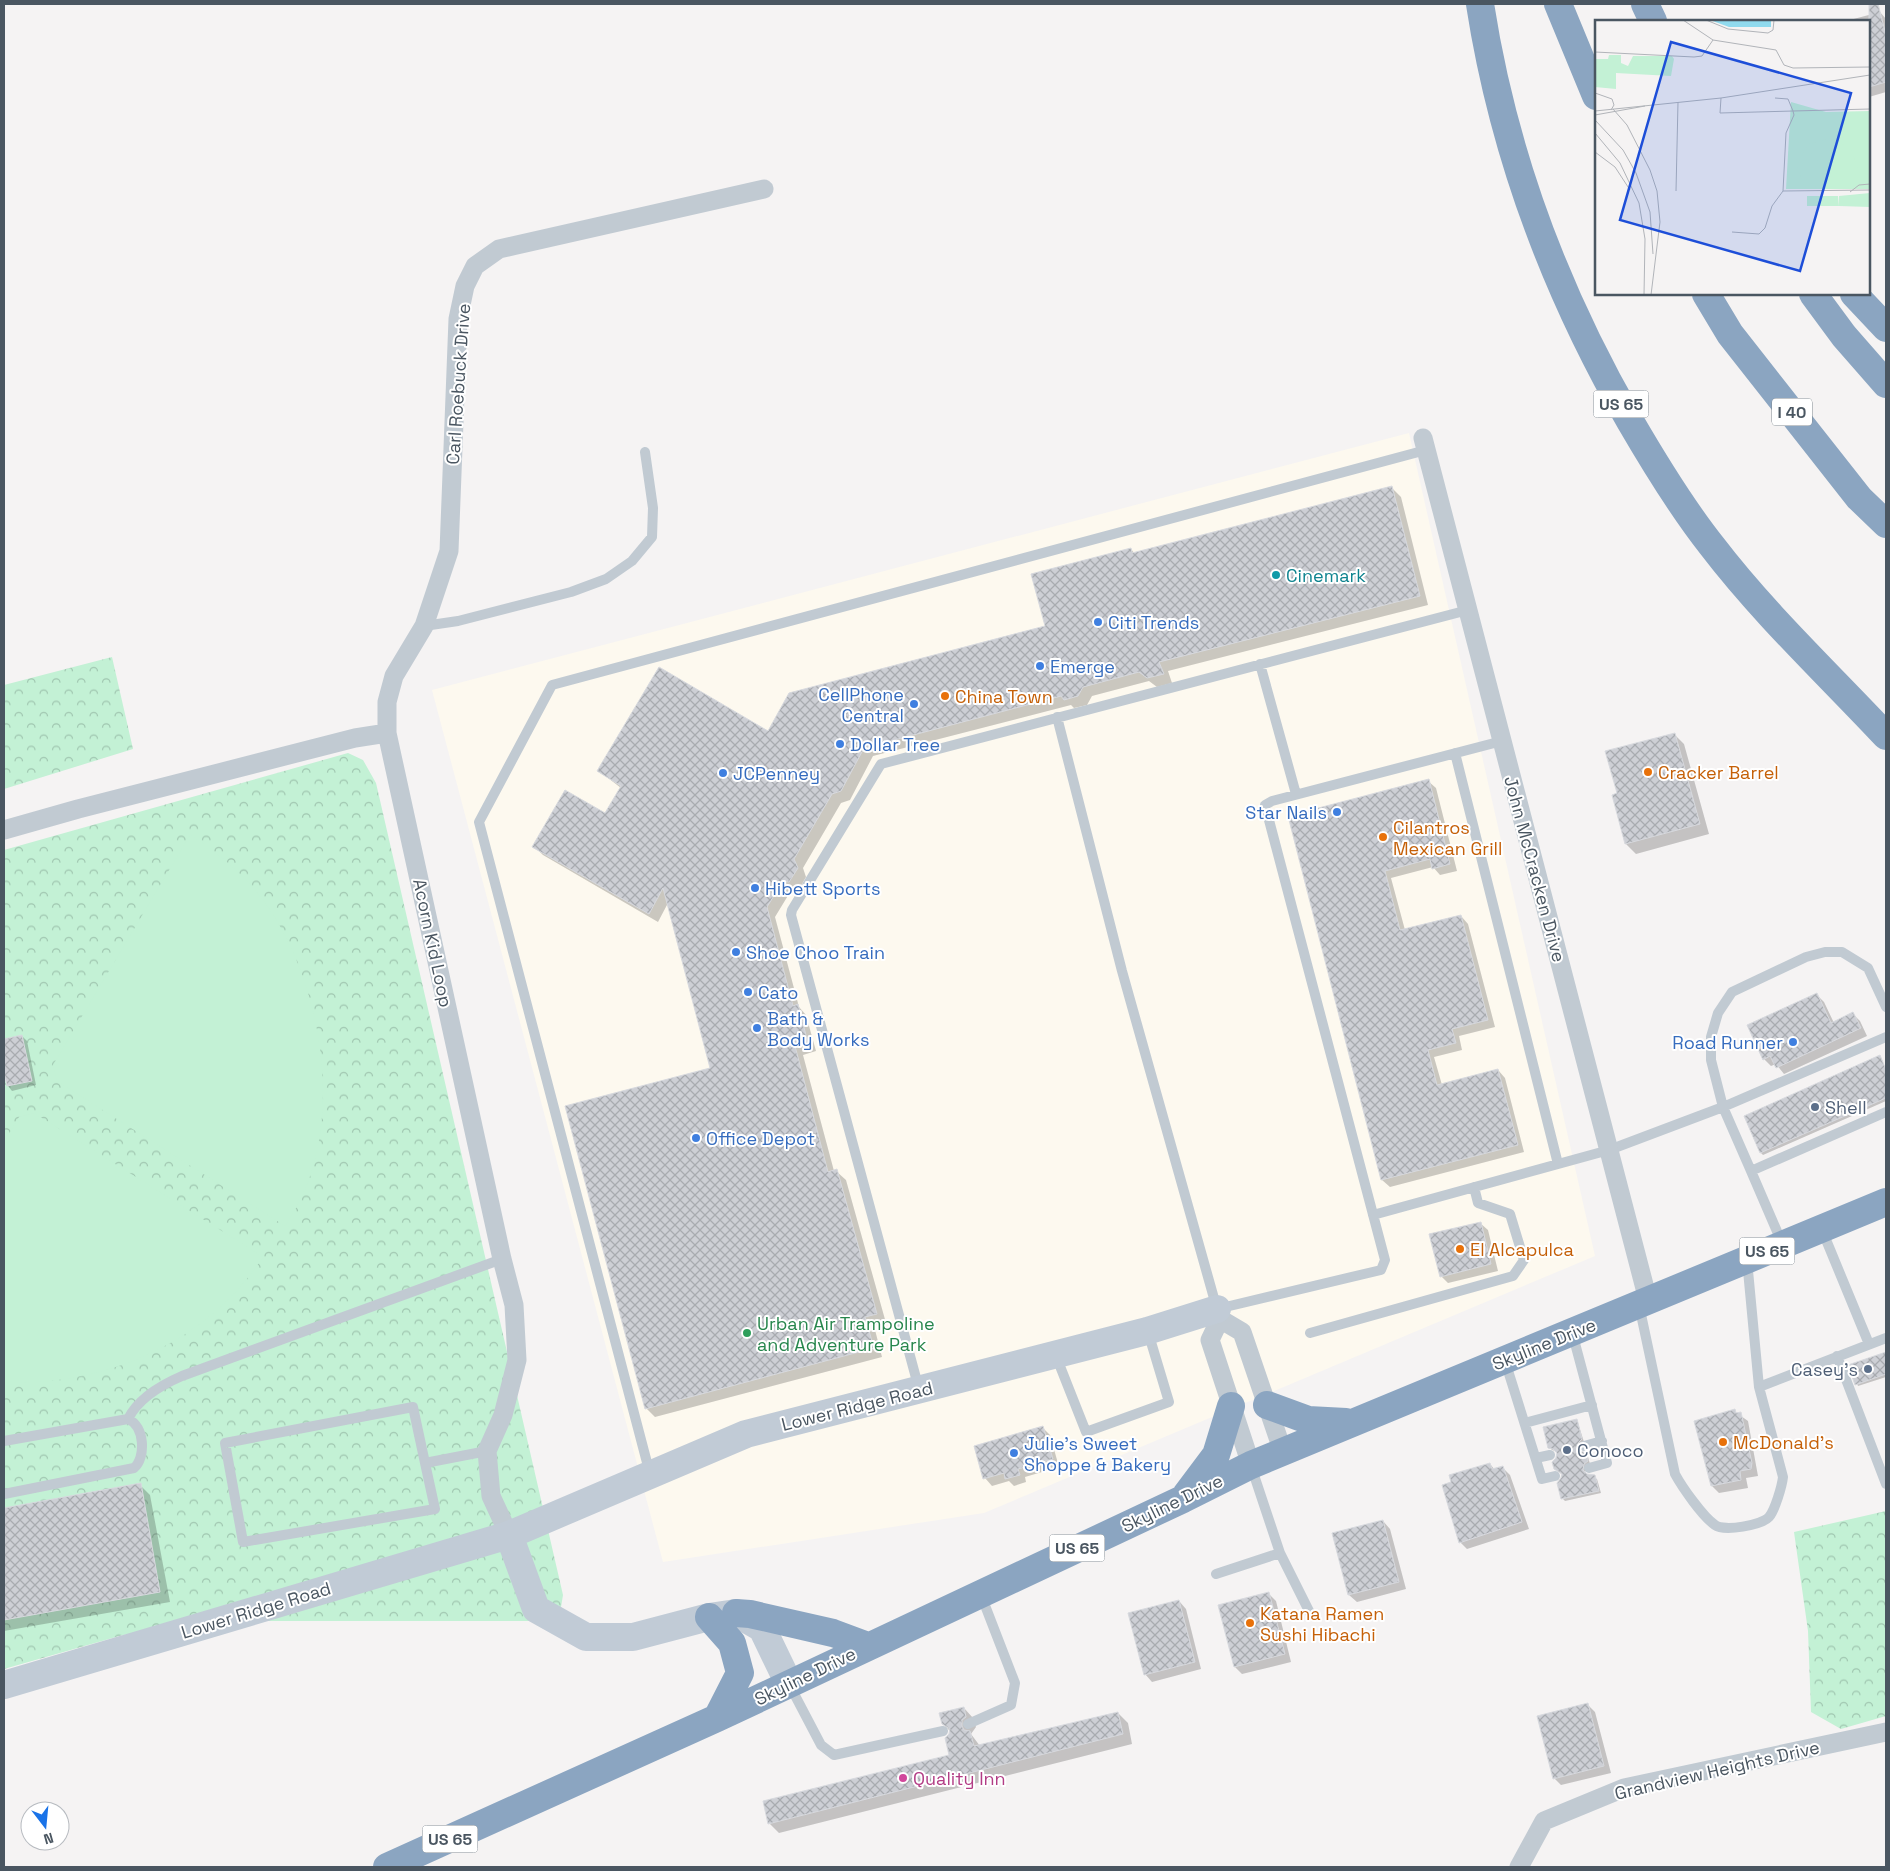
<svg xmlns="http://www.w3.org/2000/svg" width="1890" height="1871" font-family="'Space Grotesk',sans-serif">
	<defs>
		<pattern id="forest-crowns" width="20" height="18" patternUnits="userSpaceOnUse" patternTransform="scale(1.25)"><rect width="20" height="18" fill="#c3f1d5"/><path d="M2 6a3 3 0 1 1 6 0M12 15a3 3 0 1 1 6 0" fill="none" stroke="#a0c6b0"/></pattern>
		<pattern id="building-cross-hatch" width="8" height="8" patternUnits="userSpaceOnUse" patternTransform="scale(1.25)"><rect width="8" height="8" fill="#cdcfd5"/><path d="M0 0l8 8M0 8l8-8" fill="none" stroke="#a8abb0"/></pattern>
	</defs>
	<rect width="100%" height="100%" fill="#f5f3f3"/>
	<path fill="#fdf9ef" d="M1409 433 1595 1256 984 1513 663 1562 432 690Z"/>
	<path fill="url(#forest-crowns)" d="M112 657 133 749 4 789V685Z
		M348 753 363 760 376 783 563 1595 561 1607 553 1621H215L123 1635 4 1669V850Z
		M1886 1511V1716L1841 1729 1811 1712 1808 1631 1794 1532Z"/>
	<path fill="#c3f1d5" d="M190 835C223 855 254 884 274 916 327 1001 346 1141 285 1226L57 1081 53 1065Z
		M34 1113 263 1257C206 1344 106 1385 4 1383V1142L19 1117Z"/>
	<path fill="#0003" d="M1880 12 1886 19V92L1869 97V21H1846Z
		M1392 488 1401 497 1428 605 1168 671 1172 683 1157 687 1149 681 1092 696 1087 705 1074 708 1071 705 873 756 850 800 841 803 803 868 806 877 798 891 792 889 775 917 799 1007 806 1015 816 1051 803 1055 834 1171H836L846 1180 886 1323 874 1326 882 1357 655 1417 646 1408 712 1069 668 903 658 922 543 855 534 846 606 815 621 788 599 771 768 732 1046 627 1131 549 1135 554Z
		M1674 734 1684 744 1709 834 1636 854 1626 844 1613 796 1618 794Z
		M1428 781 1436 788 1457 871 1440 875 1433 867 1391 878 1405 930 1461 916 1468 924 1495 1027 1459 1036 1462 1050 1434 1057 1442 1085 1498 1070 1505 1078 1524 1152 1390 1187 1382 1180 1289 817Z
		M1816 994 1824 1002 1834 1023 1853 1014 1860 1021 1867 1036 1784 1074 1776 1064 1771 1066 1764 1059Z
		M22 1036 27 1041 36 1085 12 1091 8 1086 4 1068V1040Z
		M1881 1059 1886 1069V1101L1763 1155 1761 1153 1746 1117Z
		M1480 1223 1488 1230 1498 1271 1448 1283 1441 1276Z
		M1886 1353V1377L1858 1386 1850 1366Z
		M1734 1411 1748 1421 1758 1476 1746 1478 1748 1488 1719 1493 1712 1486Z
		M1577 1420 1584 1442 1579 1451 1588 1457 1590 1464 1586 1466 1585 1474 1597 1479 1601 1493 1565 1501 1563 1499V1475L1555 1469 1558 1453 1549 1448Z
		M1043 1428 1050 1435 1059 1467 1025 1477 1026 1482 1014 1486 1009 1481 992 1486 985 1478Z
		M1490 1464 1495 1470 1503 1468 1510 1475 1529 1529 1467 1549 1460 1542Z
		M140 1485 150 1495 170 1602 4 1631V1509Z
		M1383 1521 1390 1529 1406 1589 1357 1602 1349 1595Z
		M1269 1594 1276 1601 1291 1662 1242 1674 1235 1667Z
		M1179 1601 1186 1609 1201 1669 1152 1682 1145 1674Z
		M1588 1705 1595 1712 1611 1773 1561 1785 1554 1778Z
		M964 1708 973 1718 976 1727 971 1734 980 1746 1118 1713 1128 1723 1132 1744 779 1833 769 1823 951 1756V1732L943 1724Z"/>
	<path fill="url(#building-cross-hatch)" stroke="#d7d9de" d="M1869 4H1878L1886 35V82L1869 87Z
		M1392 486 1420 596 1159 662 1164 674 1147 678 1139 672 1083 687 1078 696 1064 700 1061 696 864 748 841 791 832 794 794 859 798 868 789 882 783 881 767 907 793 1006 798 1004 808 1043 795 1046 828 1172 837 1169 877 1314 865 1317 874 1348 645 1409 565 1106 710 1068 663 888 649 914 532 847 565 790 605 813 621 786 597 771 659 667 768 731 789 693 1045 626 1031 574 1131 548 1132 553Z
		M1675 733 1700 824 1625 844 1612 795 1617 793 1605 751Z
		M1429 779 1450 864 1432 869 1430 859 1385 871 1400 930 1461 915 1488 1020 1452 1029 1456 1043 1428 1050 1437 1085 1498 1069 1518 1145 1381 1180 1288 816Z
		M1817 993 1831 1023 1853 1012 1861 1028 1776 1068 1770 1056 1763 1060 1747 1025Z
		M22 1035 32 1081 7 1086 4 1073V1039Z
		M1880 1055 1886 1070V1098L1760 1153 1744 1116Z
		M1481 1222 1491 1264 1440 1277 1429 1234Z
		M1886 1352V1374L1855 1385 1848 1365Z
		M1735 1409 1736 1413 1741 1412 1752 1463 1751 1469 1740 1471 1741 1480 1711 1486 1694 1421Z
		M1577 1419 1582 1439 1579 1442 1577 1447 1580 1451 1586 1453 1588 1461 1584 1464 1583 1470 1587 1474 1595 1475 1599 1491 1561 1499 1557 1483 1561 1478 1562 1474 1554 1469 1552 1462 1556 1458 1557 1453 1553 1449 1548 1448 1543 1427Z
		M1043 1426 1053 1459 1018 1469 1020 1475 1005 1479 1004 1473 983 1479 974 1446Z
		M1490 1463 1492 1469 1503 1466 1522 1522 1459 1543 1442 1485 1451 1482 1449 1475Z
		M141 1483 160 1592 4 1620V1508Z
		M1383 1520 1399 1582 1348 1595 1332 1533Z
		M1269 1592 1285 1654 1234 1667 1218 1605Z
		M1179 1600 1195 1662 1144 1675 1128 1613Z
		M1588 1703 1604 1766 1553 1779 1537 1716Z
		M964 1707 966 1717 962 1720V1726L964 1730 970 1731 974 1746 1118 1712 1123 1734 768 1824 763 1801 949 1755 945 1738 949 1734 950 1729 942 1724 939 1713Z"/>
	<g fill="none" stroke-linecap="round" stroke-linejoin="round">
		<path stroke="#c1cad2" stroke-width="10" d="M424 626 458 621 571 592 606 579 632 561 652 537 653 508 645 452
			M1260 664 1296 794
			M1057 717 1122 971 1217 1309 1381 1270 1385 1260 1265 805 1272 801 1502 741
			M1455 753 1558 1164
			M1886 1007 1868 968 1842 952H1825L1806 957 1732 992 1718 1013 1711 1037V1060L1723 1107 1886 1037
			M1373 1215 1609 1150 1723 1107 1751 1171
			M1822 1230 1869 1344
			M1782 1243 1751 1171 1886 1112
			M1639 1305 1675 1474C1682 1487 1703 1517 1715 1525 1724 1532 1762 1525 1769 1517 1775 1510 1782 1486 1783 1477L1759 1387 1747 1260
			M1572 1332 1607 1463 1589 1468
			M1310 1333 1513 1276 1524 1260 1510 1214 1478 1203 1474 1187
			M1056 1356 1086 1432 1169 1402 1148 1332
			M1837 1356 1886 1484
			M1505 1361 1542 1479 1555 1476
			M1759 1387 1886 1338
			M919 1389 791 915 792 910 881 764 1468 610
			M1525 1423 1592 1405
			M4 1441 128 1419C138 1399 161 1385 182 1376L502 1259
			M1584 1446 1602 1441
			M1536 1458 1550 1455
			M425 1463 435 1509 243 1542 225 1443 413 1407 425 1463 487 1451
			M1251 1466 1280 1553 1310 1613
			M650 1474 479 822 552 685 1426 450
			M4 1494 134 1468C146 1458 145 1426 128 1419
			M1216 1574 1280 1553
			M789 1684 821 1745 834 1755 943 1731
			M968 1724 1011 1705 1015 1683 981 1595"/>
		<path stroke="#c1cad2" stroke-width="19" d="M1423 438 1648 1300
			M4 830 78 809 355 738 387 733
			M1217 1309 1220 1319 1242 1332 1283 1452
			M1220 1319 1210 1340 1251 1465
			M509 1535 491 1496 487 1451 503 1415 517 1360 514 1305 502 1259 387 733V702L394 676 424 626 449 551 458 319 465 286 475 266 499 249 764 189
			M1519 1867 1544 1821 1624 1788 1886 1732"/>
		<path stroke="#c1cbd6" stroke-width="28" d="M509 1535 746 1434 1147 1331 1217 1309
			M4 1685 509 1535 536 1609 586 1637H633L709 1617 736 1613 762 1628 789 1684"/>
		<path stroke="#8ba5c1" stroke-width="28" d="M1480 4C1503 152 1555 291 1630 421 1655 464 1681 507 1712 546 1764 614 1828 674 1886 736
			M1558 4 1596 96
			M1645 4 1653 21
			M1706 294 1730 334 1859 498 1886 524
			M1813 294 1844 336 1886 384
			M1854 294 1886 328
			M1267 1405 1308 1420 1346 1422
			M1186 1495 1216 1455 1231 1406
			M736 1613 750 1614 833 1633 868 1646
			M709 1617 732 1643 740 1673 717 1718
			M387 1867 717 1718 1183 1499 1251 1465 1886 1202"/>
	</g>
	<circle fill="#0f9aa8" stroke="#fff" stroke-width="2" cx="1276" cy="575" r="5"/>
	<g fill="#3f7fe0" stroke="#fff" stroke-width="2">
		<circle cx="1098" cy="622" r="5"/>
		<circle cx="1040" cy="666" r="5"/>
		<circle cx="914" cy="704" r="5"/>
		<circle cx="840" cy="744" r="5"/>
		<circle cx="723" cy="773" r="5"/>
		<circle cx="1337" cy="812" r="5"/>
		<circle cx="755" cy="888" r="5"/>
		<circle cx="736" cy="952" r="5"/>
		<circle cx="748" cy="992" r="5"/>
		<circle cx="757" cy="1028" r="5"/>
		<circle cx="1793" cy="1042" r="5"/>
		<circle cx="696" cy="1138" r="5"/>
		<circle cx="1014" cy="1453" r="5"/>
	</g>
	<g fill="#e8710a" stroke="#fff" stroke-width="2">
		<circle cx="945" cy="696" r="5"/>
		<circle cx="1648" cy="772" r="5"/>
		<circle cx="1383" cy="837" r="5"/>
		<circle cx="1460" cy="1249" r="5"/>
		<circle cx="1723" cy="1442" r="5"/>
		<circle cx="1250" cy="1623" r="5"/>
	</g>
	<g fill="#5c6f8a" stroke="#fff" stroke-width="2">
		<circle cx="1815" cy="1107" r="5"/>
		<circle cx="1868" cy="1369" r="5"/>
		<circle cx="1567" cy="1450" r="5"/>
	</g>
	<circle fill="#2e9e5b" stroke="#fff" stroke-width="2" cx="747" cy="1333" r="5"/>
	<circle fill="#d1479c" stroke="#fff" stroke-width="2" cx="903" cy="1778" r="5"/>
	<g text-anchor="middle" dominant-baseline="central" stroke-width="4" stroke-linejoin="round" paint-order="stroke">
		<g fill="#fff" stroke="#808990" stroke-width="1">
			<rect x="1593.5" y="390.5" width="55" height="27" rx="4"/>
			<rect x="1772" y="398.5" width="40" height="27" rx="4"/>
			<rect x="1739.5" y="1237.5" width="55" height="27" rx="4"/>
			<rect x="1049.5" y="1534.5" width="55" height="27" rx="4"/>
			<rect x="422.5" y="1825.5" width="55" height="27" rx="4"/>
		</g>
		<g font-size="16" font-weight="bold" fill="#4a5661">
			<text x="1621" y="404">US 65</text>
			<text x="1792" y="412">I 40</text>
			<text x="1767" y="1251">US 65</text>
			<text x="1077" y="1548">US 65</text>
			<text x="450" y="1839">US 65</text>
		</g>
		<g font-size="18" fill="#4a5661" stroke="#fff">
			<text transform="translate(458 384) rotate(-86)">Carl Roebuck Drive</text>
			<text transform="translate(1535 869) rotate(75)">John McCracken Drive</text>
			<text transform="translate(433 943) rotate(78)">Acorn Kid Loop</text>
			<text transform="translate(1544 1344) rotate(-22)">Skyline Drive</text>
			<text transform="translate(857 1406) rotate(-14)">Lower Ridge Road</text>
			<text transform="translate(1172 1503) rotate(-26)">Skyline Drive</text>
			<text transform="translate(256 1610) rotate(-17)">Lower Ridge Road</text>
			<text transform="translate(805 1676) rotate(-26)">Skyline Drive</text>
			<text transform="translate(1717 1770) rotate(-13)">Grandview Heights Drive</text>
		</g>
		<g font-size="18" fill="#0d838f" stroke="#fff" text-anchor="start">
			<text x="1286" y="575">Cinemark</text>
		</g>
		<g font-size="18" fill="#366cbe" stroke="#fff" text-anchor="start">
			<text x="1108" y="622">Citi Trends</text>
			<text x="1050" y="666">Emerge</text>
			<text x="904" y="694" text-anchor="end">CellPhone<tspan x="904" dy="21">Central</tspan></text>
			<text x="850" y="744">Dollar Tree</text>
			<text x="733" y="773">JCPenney</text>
			<text x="1327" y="812" text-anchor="end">Star Nails</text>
			<text x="765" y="888">Hibett Sports</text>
			<text x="746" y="952">Shoe Choo Train</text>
			<text x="758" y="992">Cato</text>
			<text x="767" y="1018">Bath &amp;<tspan x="767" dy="21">Body Works</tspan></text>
			<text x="1783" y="1042" text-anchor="end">Road Runner</text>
			<text x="706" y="1138">Office Depot</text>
			<text x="1024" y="1443">Julie's Sweet<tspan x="1024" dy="21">Shoppe &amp; Bakery</tspan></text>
		</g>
		<g font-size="18" fill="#c56008" stroke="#fff" text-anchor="start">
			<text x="955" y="696">China Town</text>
			<text x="1658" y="772">Cracker Barrel</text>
			<text x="1393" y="827">Cilantros<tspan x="1393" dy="21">Mexican Grill</tspan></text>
			<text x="1470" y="1249">El Alcapulca</text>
			<text x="1733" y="1442">McDonald's</text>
			<text x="1260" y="1613">Katana Ramen<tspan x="1260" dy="21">Sushi Hibachi</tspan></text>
		</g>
		<g font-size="18" fill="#4e5e75" stroke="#fff" text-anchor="start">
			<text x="1825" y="1107">Shell</text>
			<text x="1858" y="1369" text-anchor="end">Casey's</text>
			<text x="1577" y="1450">Conoco</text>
		</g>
		<g font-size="18" fill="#27864d" stroke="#fff" text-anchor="start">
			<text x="757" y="1323">Urban Air Trampoline<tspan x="757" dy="21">and Adventure Park</tspan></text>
		</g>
		<g font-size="18" fill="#b23c85" stroke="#fff" text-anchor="start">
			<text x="913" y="1778">Quality Inn</text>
		</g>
	</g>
	<g transform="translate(1595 20)">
		<rect width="275" height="275" fill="#f5f3f3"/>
		<path d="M14 35H26V43L33 46 38 36H77L79 39 76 56 21 53V69L0 67V39H13ZM196 82 231 92 275 91V169H191ZM275 173V187L244 186V176ZM212 176H243L244 186H212Z" fill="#c3f1d5"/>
		<path d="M234 118 253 127 232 144 214 124ZM211 127 229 148 209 166 202 146ZM256 129 263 149 254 168 236 147Z" fill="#c3f1d5"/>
		<path d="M115 0H176V7H134Z" fill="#90daee"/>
		<path fill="none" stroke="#b1b4b9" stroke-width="1" d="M88 0 118 20 181 30 189 45 198 48 275 47M111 0 133 9 173 13 178 10 179 0M0 32 99 37 107 36 118 20M0 73 17 79 19 85 16 90M126 78 125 93 198 91 199 95 191 113 188 171 177 186 170 208 164 214 137 212M180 78 193 79 198 91 275 89M18 89 32 105 55 150 62 171 65 202 56 275M0 91 126 78 275 55M0 95 50 86M0 100 28 130 41 153 55 192 58 234M0 113 25 143 44 183 50 219 49 275M0 132 20 147 35 170M81 171 83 82M188 171 275 170M255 172 264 165 275 164"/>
		<path fill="#1d4ed8" fill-opacity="0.15" stroke="#1d4ed8" stroke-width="2.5" d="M76 22 256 73 205 251 25 200Z"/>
		<rect width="275" height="275" fill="none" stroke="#4a5661" stroke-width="2.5"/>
	</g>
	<rect width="1890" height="1871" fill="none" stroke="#4a5661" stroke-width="10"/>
	<g transform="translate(45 1826) rotate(164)"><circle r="24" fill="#ffffff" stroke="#b7bbc0"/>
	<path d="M0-4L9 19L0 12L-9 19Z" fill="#1a73e8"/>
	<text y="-8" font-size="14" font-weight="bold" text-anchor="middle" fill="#4a5661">N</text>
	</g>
</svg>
